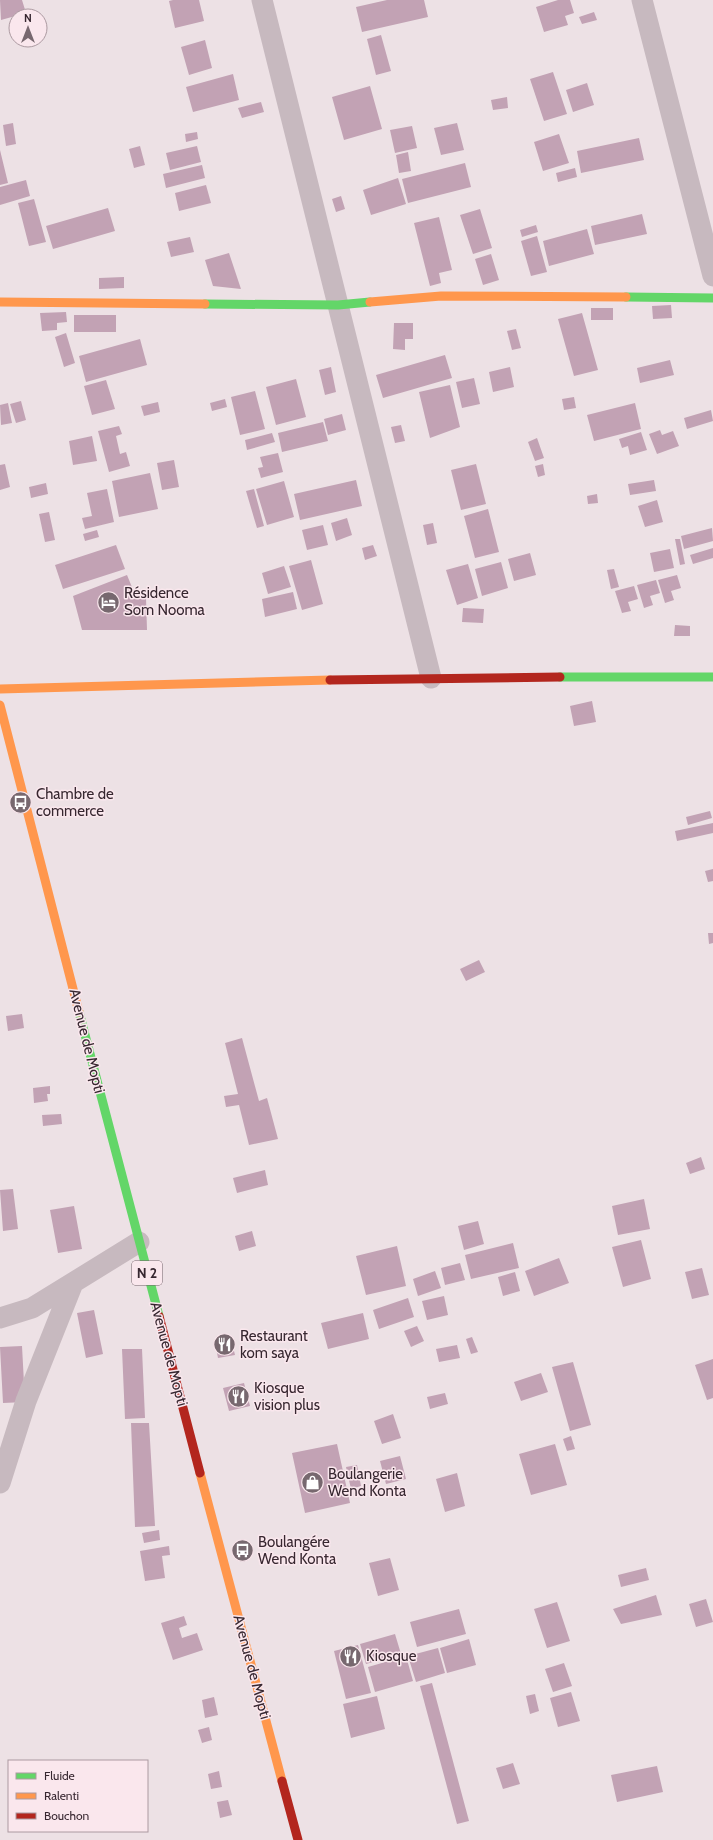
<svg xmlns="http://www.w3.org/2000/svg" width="713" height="1840" font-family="Cabin,sans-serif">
	<rect width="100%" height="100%" fill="#ede1e5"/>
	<path fill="#c2a2b4" d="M0 0H22L26 13 1 20Z
		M173 0H199L204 21 175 28 169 1Z
		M387 0H424L428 17 362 32 356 7Z
		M558 0H570L574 13 565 16 568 25 544 32 536 7Z
		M594 12 597 20 582 24 579 17Z
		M381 35 391 71 376 75 367 39Z
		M205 40 212 68 189 75 181 47Z
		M553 72 567 114 544 121 530 79Z
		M233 74 239 100 193 112 186 87Z
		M587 83 594 105 573 112 566 90Z
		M370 86 382 129 344 140 332 97Z
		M507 97 508 108 493 110 491 100Z
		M261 102 264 112 242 118 238 108Z
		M13 123 16 144 6 146 3 125Z
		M457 123 464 150 441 155 434 128Z
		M412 126 417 148 395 153 390 130Z
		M197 132 198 139 186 142 185 134Z
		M559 134 569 163 543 171 534 142Z
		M639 138 644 160 581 173 577 151Z
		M140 146 145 165 134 168 129 149Z
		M197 146 201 162 170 170 166 153Z
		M0 150 8 183 0 185Z
		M408 152 411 171 399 173 396 155Z
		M465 163 471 187 408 203 402 179Z
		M202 165 205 178 166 188 163 174Z
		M575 168 577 177 558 182 556 173Z
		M398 178 406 204 371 215 363 190Z
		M26 180 30 196 0 205V187Z
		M206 185 211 203 179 211 175 193Z
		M341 196 345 209 336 212 332 199Z
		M34 199 46 242 29 246 18 203Z
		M108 208 115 231 53 249 46 226Z
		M480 209 492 248 473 254 460 215Z
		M642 214 647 234 595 245 591 226Z
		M439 217 452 270 439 273 441 283 430 286 414 223Z
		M536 225 538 232 522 237 520 230Z
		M587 229 594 254 549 266 543 241Z
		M537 236 547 272 531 276 521 241Z
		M190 237 194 252 171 257 167 242Z
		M229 253 241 289 213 286 205 260Z
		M491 254 499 280 483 285 475 259Z
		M124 277V288L99 289V278Z
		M671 305 672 318 653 319 652 306Z
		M591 308H613V320H591Z
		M66 312 67 322 57 323V330L42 331 40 313Z
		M582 313 598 370 574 376 558 319Z
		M74 315H116V332H74Z
		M394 323H413V339H405V350L393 349Z
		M516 329 521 348 512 350 507 331Z
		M66 333 75 363 64 367 55 337Z
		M140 339 147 365 86 382 79 356Z
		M445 355 452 378 383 398 376 375Z
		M670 360 674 375 640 383 637 368Z
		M331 367 336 392 325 395 319 370Z
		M510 367 514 387 493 392 489 372Z
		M474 378 480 404 462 408 456 382Z
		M296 379 306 417 276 425 266 387Z
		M106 380 115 409 92 415 84 386Z
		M450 385 460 427 430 438 419 392Z
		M255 391 265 429 240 435 231 397Z
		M574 397 576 408 564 410 562 399Z
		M225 399 227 407 212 411 210 403Z
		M21 401 26 420 16 423 10 404Z
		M158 402 160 412 144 416 141 406Z
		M8 403 12 423 1 425 0 405Z
		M635 403 641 429 594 441 587 415Z
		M711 410 713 421 687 429 684 418Z
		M342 414 346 430 328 435 324 419Z
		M323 422 328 441 282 452 278 433Z
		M401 425 405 441 395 443 391 427Z
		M119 426 122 434 116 436 120 454 126 452 130 466 109 472 98 431Z
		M660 430 662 435 673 431 679 446 657 454 649 434Z
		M641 432 647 450 630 455 628 446 622 448 619 439Z
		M272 433 275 442 247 450 245 440Z
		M92 436 97 461 73 465 69 441Z
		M537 438 544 458 535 461 528 442Z
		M278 453 283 472 261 478 258 468 263 467 260 457Z
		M174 460 179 487 162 490 157 463Z
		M5 464 10 487 0 490V465Z
		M476 464 486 504 461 510 451 470Z
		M543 464 545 475 538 477 535 466Z
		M150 473 158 509 119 517 112 481Z
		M356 480 362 506 300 520 294 494Z
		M654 480 656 491 630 495 628 484Z
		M284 481 294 517 267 525 256 489Z
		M46 483 48 494 31 498 29 487Z
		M107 489 114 522 85 529 82 518 92 516 87 493Z
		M254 489 264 526 257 528 246 491Z
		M597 494 598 503 588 504 587 496Z
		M657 500 663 522 645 527 638 506Z
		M488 509 499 552 475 558 464 516Z
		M49 512 55 540 45 542 39 514Z
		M347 518 352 535 336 541 331 523Z
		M433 523 437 543 427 545 423 525Z
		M323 525 328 545 307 550 302 530Z
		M712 528 713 541 684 549 681 536Z
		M97 530 99 537 85 541 83 534Z
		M675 539H680L685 564 680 565Z
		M116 545 125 569 63 589 55 565Z
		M373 545 377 556 365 560 362 548Z
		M713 548V558L693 564 690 555Z
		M670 549 674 568 654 572 650 553Z
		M530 553 536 575 514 581 508 559Z
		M311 560 323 604 302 610 289 566Z
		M501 562 508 588 482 596 475 569Z
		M468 564 478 598 457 605 446 570Z
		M284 566 291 587 268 594 262 573Z
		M614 569 619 587 611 589 607 570Z
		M127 575 136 597 146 598 147 630H82L73 596Z
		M677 575 681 588 671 591 674 600 665 603 658 580Z
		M656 580 660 593 650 596 653 605 644 608 637 585Z
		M634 586 638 599 628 602 631 611 622 613 615 591Z
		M293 592 297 609 265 617 262 599Z
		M463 608 484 609 483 623 462 622Z
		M675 625 690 626V636H674Z
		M592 701 596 722 574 726 570 706Z
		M710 811 712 818 688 825 686 817Z
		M713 823V833L677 841 675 831Z
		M713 869V881L708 882 705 871Z
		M708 933H713V943L709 944Z
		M479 960 485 972 466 981 460 969Z
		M22 1014 24 1028 8 1031 6 1016Z
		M242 1038 259 1101 267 1098 278 1139 249 1145 239 1105 226 1107 224 1096 238 1094 225 1043Z
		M50 1086V1094H47L48 1101 34 1103 33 1088Z
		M61 1114 62 1124 43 1126 42 1115Z
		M701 1157 705 1169 690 1174 686 1163Z
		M265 1170 268 1185 237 1193 233 1178Z
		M13 1189 18 1229 3 1231 0 1190Z
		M644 1199 650 1229 618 1235 612 1206Z
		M74 1206 82 1249 58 1253 50 1210Z
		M478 1221 484 1244 464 1250 458 1226Z
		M252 1231 256 1246 239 1251 235 1236Z
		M641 1240 651 1279 623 1287 612 1247Z
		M513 1243 519 1268 471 1279 465 1255Z
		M397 1246 406 1286 366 1295 356 1256Z
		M559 1258 569 1283 534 1296 525 1271Z
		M460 1263 465 1280 445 1285 441 1268Z
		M702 1268 709 1295 692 1299 685 1272Z
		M435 1271 441 1288 418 1296 413 1279Z
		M515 1272 520 1291 503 1296 498 1277Z
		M444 1296 448 1315 427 1320 422 1301Z
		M408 1298 414 1317 379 1329 373 1310Z
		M94 1310 103 1354 86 1358 77 1313Z
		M363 1313 369 1339 328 1349 321 1323Z
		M417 1326 424 1341 411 1347 404 1331Z
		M472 1337 478 1352 471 1354 466 1339Z
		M231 1339 235 1355 218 1358 215 1342Z
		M457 1345 460 1358 439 1362 436 1349Z
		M22 1346 25 1402 3 1403 0 1347Z
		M122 1349H142L145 1418 125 1419Z
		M713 1359V1398L707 1400 695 1365Z
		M573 1362 591 1425 570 1431 552 1367Z
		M541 1373 548 1392 521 1401 514 1382Z
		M244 1383 250 1406 229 1411 223 1388Z
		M445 1393 448 1404 430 1409 427 1397Z
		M393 1414 401 1438 382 1444 374 1421Z
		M131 1423H149L155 1526 135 1527Z
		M571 1436 575 1449 567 1451 563 1439Z
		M337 1444 350 1503 305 1513 292 1453Z
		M555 1444 567 1485 531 1495 519 1454Z
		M400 1456 406 1479 386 1484 380 1461Z
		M357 1465 361 1486 351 1489 346 1467Z
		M457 1473 465 1506 445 1512 436 1479Z
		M159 1530 160 1540 144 1543 142 1533Z
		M169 1546 170 1555 162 1556 165 1578 145 1581 140 1551Z
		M390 1558 399 1590 378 1596 369 1563Z
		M646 1568 649 1580 621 1587 618 1575Z
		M656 1595 662 1615 621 1624 613 1609Z
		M706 1599 713 1622 696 1627 689 1604Z
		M557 1602 570 1641 547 1648 534 1609Z
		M459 1609 466 1634 417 1647 410 1622Z
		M184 1616 187 1625 179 1628 182 1638 197 1633 203 1650 173 1660 161 1623Z
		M395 1634 401 1654 366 1664 360 1644Z
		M469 1639 476 1665 447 1673 440 1648Z
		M358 1645 371 1693 346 1699 334 1651Z
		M438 1648 445 1673 416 1682 408 1656Z
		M406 1656 413 1681 375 1692 368 1667Z
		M564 1663 572 1686 553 1692 545 1669Z
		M432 1683 469 1821 457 1824 420 1686Z
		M571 1692 580 1721 558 1727 550 1698Z
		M535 1694 539 1711 530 1714 526 1696Z
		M377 1696 385 1729 351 1738 343 1704Z
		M214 1697 218 1715 205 1718 202 1700Z
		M209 1727 212 1740 202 1743 198 1730Z
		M513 1763 520 1784 503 1789 496 1768Z
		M657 1766 663 1792 617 1802 611 1775Z
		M219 1771 222 1787 211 1789 208 1774Z
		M228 1800 232 1815 220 1818 217 1802Z"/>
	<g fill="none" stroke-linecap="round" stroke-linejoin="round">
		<path stroke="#c7b9bf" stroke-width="21" d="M262 0 431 678
			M642 0 713 276
			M0 1318 32 1308 139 1242
			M0 1483 26 1401 73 1283"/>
		<path stroke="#63d668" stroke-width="9" d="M626 297 713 298
			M205 304 338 305 370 302
			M560 677H713
			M79 1012 159 1316"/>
		<path stroke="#ff974d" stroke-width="9" d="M0 302 205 304
			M370 302 441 296 626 297
			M0 689 330 680
			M0 705 79 1012
			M200 1473 282 1781"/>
		<path stroke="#b3261e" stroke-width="9" d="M330 680 560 677
			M159 1316 200 1473
			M282 1781 298 1840"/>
	</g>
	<defs>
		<symbol id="hotel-disc" viewBox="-11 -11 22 22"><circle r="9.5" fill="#77686f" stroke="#fae7ed"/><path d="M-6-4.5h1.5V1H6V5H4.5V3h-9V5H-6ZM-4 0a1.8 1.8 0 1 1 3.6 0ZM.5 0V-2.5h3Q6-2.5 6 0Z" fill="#fff"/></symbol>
		<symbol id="bus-disc" viewBox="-11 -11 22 22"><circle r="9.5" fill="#77686f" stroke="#fae7ed"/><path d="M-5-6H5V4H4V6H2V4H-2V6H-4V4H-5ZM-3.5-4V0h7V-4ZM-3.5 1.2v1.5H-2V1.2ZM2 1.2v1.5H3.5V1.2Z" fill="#fff"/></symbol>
		<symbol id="restaurant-disc" viewBox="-11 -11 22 22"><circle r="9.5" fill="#77686f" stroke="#fae7ed"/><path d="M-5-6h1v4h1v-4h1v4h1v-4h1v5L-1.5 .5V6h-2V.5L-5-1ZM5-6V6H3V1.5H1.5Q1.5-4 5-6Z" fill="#fff"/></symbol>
		<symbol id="shop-disc" viewBox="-11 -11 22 22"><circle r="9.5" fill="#77686f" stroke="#fae7ed"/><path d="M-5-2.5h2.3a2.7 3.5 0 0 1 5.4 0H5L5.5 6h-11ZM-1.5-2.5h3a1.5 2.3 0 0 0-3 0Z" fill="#fff"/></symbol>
	</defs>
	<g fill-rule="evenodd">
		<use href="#hotel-disc" x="96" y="590" width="25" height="25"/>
		<use href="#bus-disc" x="8" y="790" width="25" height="25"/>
		<use href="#restaurant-disc" x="212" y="1332" width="25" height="25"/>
		<use href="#restaurant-disc" x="226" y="1384" width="25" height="25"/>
		<use href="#shop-disc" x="300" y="1470" width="25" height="25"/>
		<use href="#bus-disc" x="230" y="1538" width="25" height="25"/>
		<use href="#restaurant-disc" x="338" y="1644" width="25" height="25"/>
	</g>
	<g text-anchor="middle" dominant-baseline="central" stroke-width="3" stroke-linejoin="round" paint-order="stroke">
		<rect fill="#fae7ed" stroke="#726169" stroke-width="1" x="132" y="1261" width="30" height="24" rx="3"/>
		<g font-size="14" font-weight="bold" fill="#372730">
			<text x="147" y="1273">N 2</text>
		</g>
		<g font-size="15" fill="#372730" stroke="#fae7ed" text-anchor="start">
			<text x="124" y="593">Résidence<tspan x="124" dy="17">Som Nooma</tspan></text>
			<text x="36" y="794">Chambre de<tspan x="36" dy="17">commerce</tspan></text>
			<text x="240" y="1336">Restaurant<tspan x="240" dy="17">kom saya</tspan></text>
			<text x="254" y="1388">Kiosque<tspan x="254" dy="17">vision plus</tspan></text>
			<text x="328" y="1474">Boulangerie<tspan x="328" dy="17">Wend Konta</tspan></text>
			<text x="258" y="1542">Boulangére<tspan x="258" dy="17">Wend Konta</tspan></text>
			<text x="366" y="1656">Kiosque</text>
		</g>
		<g font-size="15" fill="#372730" stroke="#fae7ed">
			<text transform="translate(87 1041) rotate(76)">Avenue de Mopti</text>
			<text transform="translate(169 1354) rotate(75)">Avenue de Mopti</text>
			<text transform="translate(252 1667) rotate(75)">Avenue de Mopti</text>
		</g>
	</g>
	<rect x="8" y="1760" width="140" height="72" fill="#fae7ed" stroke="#ac9aa1"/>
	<rect x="16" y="1773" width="20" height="6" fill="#63d668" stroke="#ac9aa1"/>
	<text x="44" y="1780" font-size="12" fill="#372730">Fluide</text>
	<rect x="16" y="1793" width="20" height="6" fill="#ff974d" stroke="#ac9aa1"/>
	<text x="44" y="1800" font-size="12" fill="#372730">Ralenti</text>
	<rect x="16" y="1813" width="20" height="6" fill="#b3261e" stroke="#ac9aa1"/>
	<text x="44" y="1820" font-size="12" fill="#372730">Bouchon</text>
	<g transform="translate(28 28)"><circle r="19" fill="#fae7ed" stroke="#ac9aa1"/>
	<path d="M0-3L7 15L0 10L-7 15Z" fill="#77686f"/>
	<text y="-6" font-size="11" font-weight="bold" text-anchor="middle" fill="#372730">N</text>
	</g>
</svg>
